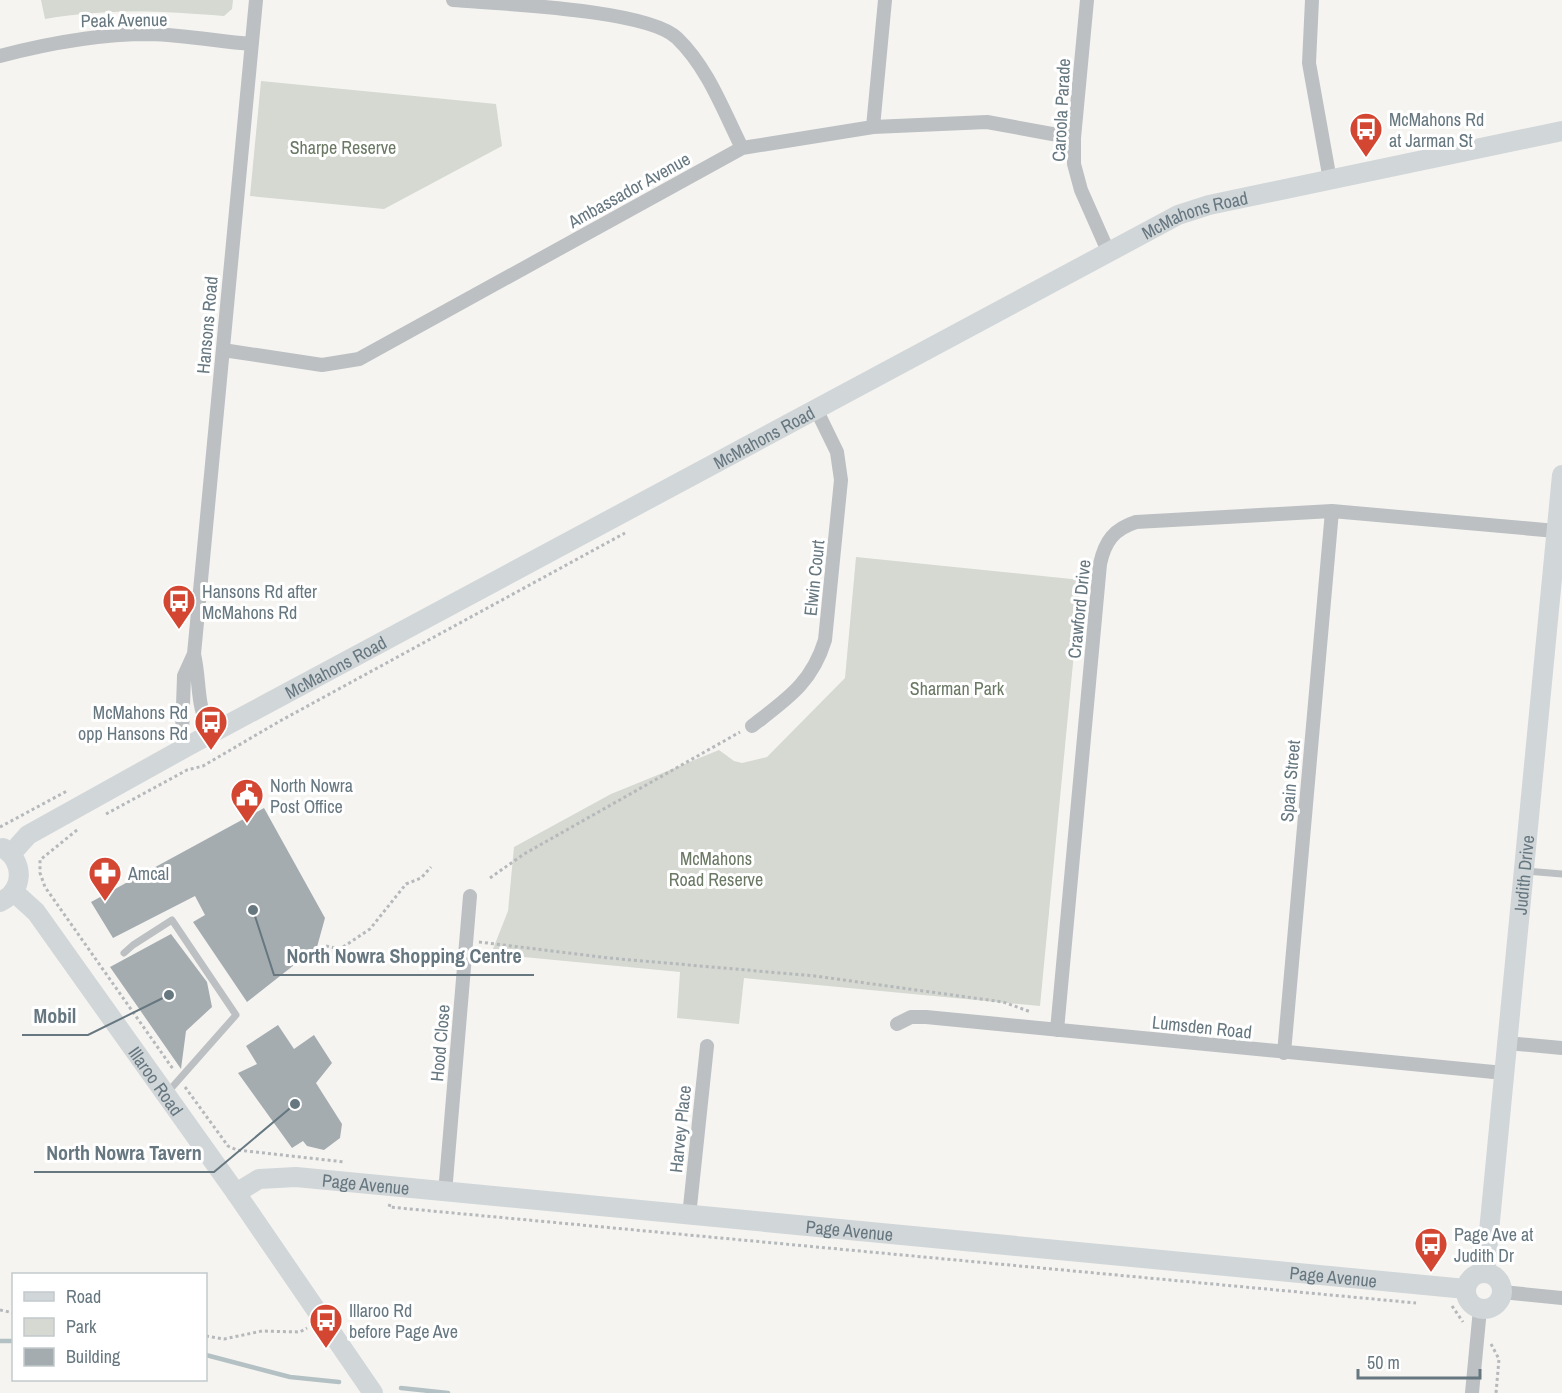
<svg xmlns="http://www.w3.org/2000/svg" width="1562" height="1393" font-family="'Archivo Narrow',sans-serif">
	<rect width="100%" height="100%" fill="#f5f4f1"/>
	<path fill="#d5d9d1" d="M41 0H233L232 9 224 16C159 11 110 8 45 19Z
		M261 81 496 104 502 146 384 209 250 196Z
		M856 557 1081 580 1040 1006 744 978 739 1024 677 1018 680 972 491 954 508 911 514 847 611 794 719 750 734 761 742 763 767 757 845 678Z"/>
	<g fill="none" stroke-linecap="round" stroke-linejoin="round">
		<path stroke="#b4c1c4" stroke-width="4.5" d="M0 1341H14
			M206 1355 290 1377 339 1382
			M401 1388 448 1393"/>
	</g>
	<path fill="#a4acb0" d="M264 808 325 918 317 947 247 1002 193 922 205 915 195 896 113 938 91 902Z
		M171 934 207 982 212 1007 186 1031 181 1069 110 967Z
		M278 1025 294 1049 314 1035 332 1063 316 1083 342 1124 340 1138 324 1150 307 1146 303 1141 292 1148 238 1073 257 1064 246 1046Z"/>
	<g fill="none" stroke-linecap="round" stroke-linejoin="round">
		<path stroke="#b6b9bb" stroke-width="3" stroke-dasharray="3 3" stroke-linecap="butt" d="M106 814 187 770 203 766 280 721 625 533
			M0 827 67 791
			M77 830 40 860V873L45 887 173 1069
			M490 878 524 854 740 732
			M479 942 609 958 815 976 1003 1002 1031 1012
			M326 946 340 949 370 929 406 884 421 878 431 867
			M185 1087 228 1146 237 1150 345 1162
			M390 1204 389 1207 1416 1303
			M1452 1306 1463 1322
			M0 1310 14 1313
			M206 1336 224 1339 262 1331 300 1332 307 1328
			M1491 1344 1499 1359 1496 1393"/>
		<path stroke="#bcc0c3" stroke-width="7" d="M1526 871 1562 874
			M124 953 133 945 172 920 236 1015 167 1093"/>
		<path stroke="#bcc0c3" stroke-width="14" d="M453 0C499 4 647 9 677 38 708 68 723 110 742 148
			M1087 0 1074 138V164L1081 190 1108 251
			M1312 0 1309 63 1330 180
			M0 56C49 43 99 34 150 34 183 35 217 41 251 44
			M873 127 885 0
			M223 350 322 365 359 359 742 148 873 127 987 122 1074 138
			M752 726C787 699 812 683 825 640L841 480 837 452 816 409
			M212 734C195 705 201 685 194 654L256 0
			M188 746 182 735 184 676 194 654
			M897 1024 911 1017H926L1504 1073
			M1057 1030 1100 564C1105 541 1114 529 1136 522L1332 511 1556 531
			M1507 1043 1562 1048
			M1284 1053 1332 511
			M445 1193 470 896
			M689 1216 707 1046
			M1502 1292 1562 1298
			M1472 1393 1480 1309"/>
		<g stroke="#d1d6d9" stroke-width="20">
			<path id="s1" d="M11 854 28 835 188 746 1178 215 1209 205 1562 131"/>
			<path id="s2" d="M14 892 36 912 236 1193 373 1393"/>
			<path d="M0 902C24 891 25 862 3 848"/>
			<path id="s3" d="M236 1193 259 1179 296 1177 1466 1289"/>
			<circle cx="1484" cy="1291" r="18"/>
			<path id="s4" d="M1485 1273 1562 475"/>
		</g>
	</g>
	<defs>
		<symbol id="bus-pin" viewBox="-11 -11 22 30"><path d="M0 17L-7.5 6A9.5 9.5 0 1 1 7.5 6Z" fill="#d34732" stroke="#fff"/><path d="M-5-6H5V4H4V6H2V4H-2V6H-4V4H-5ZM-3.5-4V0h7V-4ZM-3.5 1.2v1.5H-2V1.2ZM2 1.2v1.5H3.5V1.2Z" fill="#fff"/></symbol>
		<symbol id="civic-pin" viewBox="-11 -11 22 30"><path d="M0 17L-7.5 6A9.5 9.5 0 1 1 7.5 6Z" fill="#d34732" stroke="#fff"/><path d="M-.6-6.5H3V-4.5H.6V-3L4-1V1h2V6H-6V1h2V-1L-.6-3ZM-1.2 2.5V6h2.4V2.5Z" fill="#fff"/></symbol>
		<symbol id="pharmacy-pin" viewBox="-11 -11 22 30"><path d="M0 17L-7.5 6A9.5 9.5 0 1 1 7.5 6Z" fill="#d34732" stroke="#fff"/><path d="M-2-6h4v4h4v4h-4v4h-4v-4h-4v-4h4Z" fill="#fff"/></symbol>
	</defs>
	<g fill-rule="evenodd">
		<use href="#bus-pin" x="1347" y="110" width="38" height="52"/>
		<use href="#bus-pin" x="160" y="582" width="38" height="52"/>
		<use href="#bus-pin" x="192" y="703" width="38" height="52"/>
		<use href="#civic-pin" x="228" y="776" width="38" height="52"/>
		<use href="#pharmacy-pin" x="86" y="854" width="38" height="52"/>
		<use href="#bus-pin" x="1412" y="1225" width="38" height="52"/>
		<use href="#bus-pin" x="307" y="1301" width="38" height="52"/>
	</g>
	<g text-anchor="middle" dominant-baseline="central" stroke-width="6" stroke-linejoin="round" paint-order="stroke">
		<g font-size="18" fill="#667780" stroke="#fff">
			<text transform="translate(124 20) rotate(-1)">Peak Avenue</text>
			<text transform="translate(1061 110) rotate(-87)">Caroola Parade</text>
			<text transform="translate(629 190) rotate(-29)">Ambassador Avenue</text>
			<text stroke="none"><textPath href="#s1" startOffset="1348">McMahons Road</textPath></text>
			<text transform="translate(207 325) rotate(-85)">Hansons Road</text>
			<text stroke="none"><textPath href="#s1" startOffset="862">McMahons Road</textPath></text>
			<text transform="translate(814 578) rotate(-84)">Elwin Court</text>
			<text transform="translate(1079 609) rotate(-84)">Crawford Drive</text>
			<text stroke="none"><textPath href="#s1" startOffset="376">McMahons Road</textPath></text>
			<text transform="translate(1290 781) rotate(-85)">Spain Street</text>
			<text stroke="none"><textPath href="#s4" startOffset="400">Judith Drive</textPath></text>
			<text transform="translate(1202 1027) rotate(6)">Lumsden Road</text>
			<text transform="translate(440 1043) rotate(-85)">Hood Close</text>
			<text stroke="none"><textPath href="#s2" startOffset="237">Illaroo Road</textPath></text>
			<text transform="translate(680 1129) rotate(-84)">Harvey Place</text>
			<text stroke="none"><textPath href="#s3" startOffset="134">Page Avenue</textPath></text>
			<text stroke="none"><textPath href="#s3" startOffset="620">Page Avenue</textPath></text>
			<text stroke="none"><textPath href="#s3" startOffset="1106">Page Avenue</textPath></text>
		</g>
		<g font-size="18" fill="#667780" stroke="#fff" text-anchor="start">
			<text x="1389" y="119">McMahons Rd<tspan x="1389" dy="21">at Jarman St</tspan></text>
			<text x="202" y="591">Hansons Rd after<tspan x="202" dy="21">McMahons Rd</tspan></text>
			<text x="188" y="712" text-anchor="end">McMahons Rd<tspan x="188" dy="21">opp Hansons Rd</tspan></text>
			<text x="270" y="785">North Nowra<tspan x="270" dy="21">Post Office</tspan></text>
			<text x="128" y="873">Amcal</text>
			<text x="1454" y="1234">Page Ave at<tspan x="1454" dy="21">Judith Dr</tspan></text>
			<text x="349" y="1310">Illaroo Rd<tspan x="349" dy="21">before Page Ave</tspan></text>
		</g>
		<g font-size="18" fill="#6a7864" stroke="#fff">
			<text x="343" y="147">Sharpe Reserve</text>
			<text x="957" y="688">Sharman Park</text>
			<text x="716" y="858">McMahons<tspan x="716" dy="21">Road Reserve</tspan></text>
		</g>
	</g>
	<path fill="none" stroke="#667780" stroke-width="2" d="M253 910L274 975H534M169 995L88 1035H22M295 1104L214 1172H34"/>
	<g fill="#667780" stroke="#fff" stroke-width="2">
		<circle cx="253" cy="910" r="6"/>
		<circle cx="169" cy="995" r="6"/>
		<circle cx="295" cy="1104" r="6"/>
	</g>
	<g font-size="20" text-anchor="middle" font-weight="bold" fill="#667780" stroke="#fff" stroke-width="6" stroke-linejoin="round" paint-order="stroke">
		<text x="404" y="963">North Nowra Shopping Centre</text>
		<text x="55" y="1023">Mobil</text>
		<text x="124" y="1160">North Nowra Tavern</text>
	</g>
	<rect x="12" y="1273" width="195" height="108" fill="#ffffff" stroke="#c2c9cc" stroke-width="1.5"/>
	<rect x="24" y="1292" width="30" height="9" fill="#d1d6d9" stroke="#c2c9cc" stroke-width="1.5"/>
	<text x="66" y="1303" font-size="18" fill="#667780">Road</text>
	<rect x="24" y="1318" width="30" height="18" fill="#d5d9d1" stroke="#c2c9cc" stroke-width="1.5"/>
	<text x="66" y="1333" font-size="18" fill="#667780">Park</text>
	<rect x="24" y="1348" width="30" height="18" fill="#a4acb0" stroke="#c2c9cc" stroke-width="1.5"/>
	<text x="66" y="1363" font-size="18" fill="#667780">Building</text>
	<path d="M1358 1369v9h122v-9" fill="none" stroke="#667780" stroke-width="3"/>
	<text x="1367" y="1369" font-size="18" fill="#667780" stroke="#ffffff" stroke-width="4.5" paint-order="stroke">50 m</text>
</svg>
